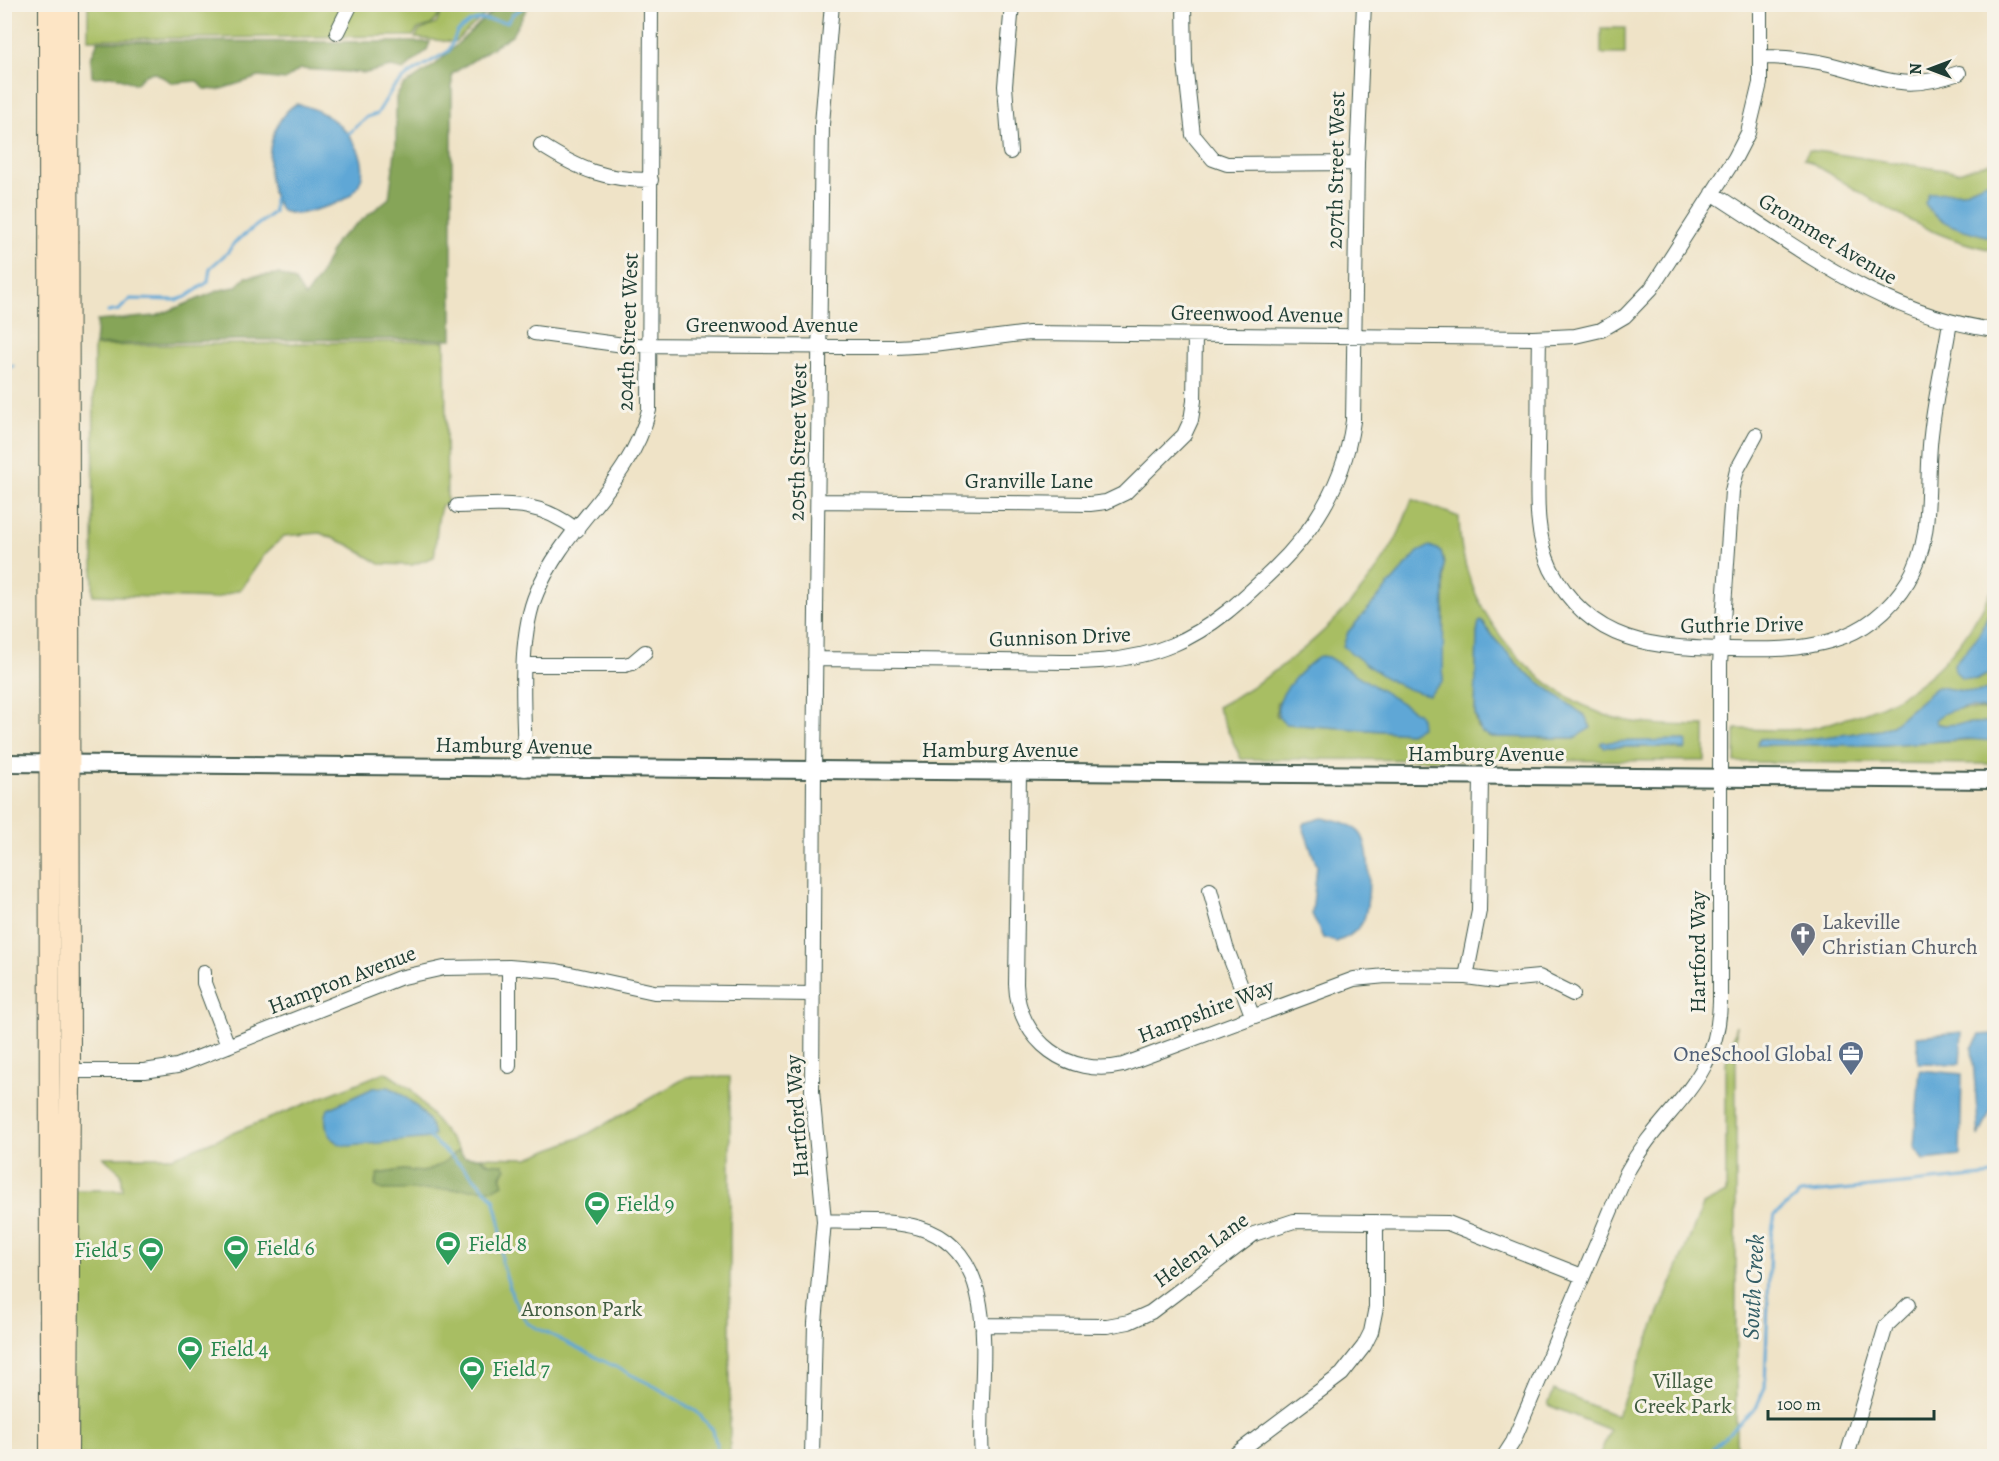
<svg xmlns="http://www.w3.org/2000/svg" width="1999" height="1461" font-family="Alegreya,serif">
	<rect width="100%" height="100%" fill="#f7f3e8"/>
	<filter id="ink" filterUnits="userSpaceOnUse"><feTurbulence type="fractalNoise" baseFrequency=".0167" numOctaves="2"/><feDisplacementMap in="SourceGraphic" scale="12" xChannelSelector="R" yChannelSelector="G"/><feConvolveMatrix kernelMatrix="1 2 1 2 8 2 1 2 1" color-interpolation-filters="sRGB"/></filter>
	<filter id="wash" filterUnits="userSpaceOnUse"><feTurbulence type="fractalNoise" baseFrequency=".008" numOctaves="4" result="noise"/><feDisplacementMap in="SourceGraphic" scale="24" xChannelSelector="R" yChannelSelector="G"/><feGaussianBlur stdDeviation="1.35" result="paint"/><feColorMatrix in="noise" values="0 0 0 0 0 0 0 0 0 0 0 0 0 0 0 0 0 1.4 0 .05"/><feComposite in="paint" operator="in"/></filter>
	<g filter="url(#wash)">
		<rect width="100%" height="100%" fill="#efe3c7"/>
		<path fill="#a8be63" stroke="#647e4c" stroke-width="1.5" fill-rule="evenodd" d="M88 5H495L455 42 415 38 419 31 436 24 442 12 431 25 418 29 413 36 88 39Z
			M1601 28H1625V54H1601Z
			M1809 150 1959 172 1994 161V179L1963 192 1930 193 1925 203C1935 226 1973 232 1994 238V250C1925 238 1864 194 1804 158Z
			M445 341 447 505H442C436 518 437 541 434 557L412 565 380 564 349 545 320 533 284 536 265 554 241 589 214 599 93 595 94 346Z
			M1412 499 1459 517C1459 605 1524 684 1605 715 1637 726 1672 725 1705 726V761L1241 759 1217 707C1288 669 1354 613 1394 542 1402 529 1406 513 1412 499ZM1441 551 1444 564 1443 681 1348 632 1418 552ZM1482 621 1492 636 1523 670 1585 716 1591 727 1574 738 1491 737 1478 728 1475 714 1477 633ZM1321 656 1336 663 1410 733 1286 724 1276 715 1277 703ZM1685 740 1680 750 1663 747H1605L1602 742Z
			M1994 586C1994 616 1976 644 1954 664L1977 680 1994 671V688C1974 696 1957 689 1937 687L1892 725 1881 730 1791 741 1760 739 1757 742 1883 745 1981 739 1994 741V764L1735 762V729C1758 729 1782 731 1805 729 1816 729 1829 723 1840 720 1918 700 1960 656 1994 586Z
			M1955 709 1983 710 1994 714V718L1991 722 1945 725 1936 723 1935 720 1943 713Z
			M1736 1025V1450L1655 1451 1647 1456H1599L1610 1430 1548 1405 1554 1390 1617 1416 1703 1205 1726 1193V1063Z
			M385 1072 411 1089 459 1150 440 1165 423 1172 403 1170 378 1174 501 1181 503 1172 480 1157 528 1158 586 1135 687 1077H730V1456H60L59 1190H123L121 1173 103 1157H173ZM373 1088 405 1097 432 1128 430 1138 367 1143 333 1140 326 1125 328 1109Z"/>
		<path fill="#86a559" stroke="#527146" stroke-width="1.5" d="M499 5H529L512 35 452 74V339L240 340 95 345 97 321 156 316 220 290 235 287 246 277 279 274 295 281 305 297 319 277 336 241 389 198 396 144V97L403 86 435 65Z
			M98 41 430 42 427 50 404 70 391 67 366 73 300 69 285 80 259 77 218 90 205 89 197 81 173 83 153 72 143 76 136 84 115 76 92 77 91 58Z
			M459 1150 464 1157H480L486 1163 503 1164 506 1169 501 1175 503 1184 494 1189 382 1190 375 1186 378 1174 403 1170 423 1172 440 1165Z"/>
		<path fill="#5ea7d6" stroke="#3e7285" stroke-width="1.5" d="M296 104C351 112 400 189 322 208 305 212 299 217 282 211 261 183 265 122 296 104Z
			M1994 179V238C1973 232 1935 226 1925 203L1929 193 1963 192Z
			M1430 546 1441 551 1444 564 1443 681 1429 695C1397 690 1367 666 1343 646L1348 632 1418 552Z
			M1994 601V671L1977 680 1961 678 1955 671 1954 664 1979 635Z
			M1482 621 1492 636 1523 670 1585 716 1591 728 1574 738 1491 737 1481 732 1475 714 1477 633 1479 622Z
			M1321 656 1328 657 1416 712 1420 716 1421 727 1410 733 1286 724C1259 708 1305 665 1321 656Z
			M1937 687C1957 689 1974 696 1994 688V716C1983 702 1947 707 1935 720L1937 724 1945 725 1991 722 1994 718V741L1968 739 1883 745H1757L1760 739 1791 741 1881 730 1892 725Z
			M1685 740 1687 743 1685 750 1663 747H1605L1600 744 1602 742Z
			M1322 818C1335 819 1350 822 1360 833 1372 847 1371 908 1362 923 1356 933 1347 938 1336 942L1323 938 1312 914 1317 866 1303 827 1305 823Z
			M1962 1032 1960 1064 1918 1063 1917 1036Z
			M1994 1034V1102L1979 1137 1972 1048 1980 1035Z
			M1920 1070 1962 1074 1960 1156 1924 1160 1914 1147Z
			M389 1087C406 1096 431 1115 434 1135L430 1138 349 1146C331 1146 321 1125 328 1109L373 1088Z"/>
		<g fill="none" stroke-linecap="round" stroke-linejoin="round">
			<path stroke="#5ea7d6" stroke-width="3" d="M348 134 367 117 377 114 393 88 411 73 449 51 457 32 470 22 480 19 507 22 513 14 529 4
				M108 312 119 310 130 299 177 300 186 297 208 282 210 268 228 252 234 243 274 212V198
				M4 369 13 366
				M430 1138 472 1175 494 1199 500 1222 502 1263 513 1298 527 1323 656 1387 697 1412 713 1430 719 1456
				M1704 1456 1756 1408 1765 1387 1770 1241 1775 1215 1800 1194 1994 1175"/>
		</g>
	</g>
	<g filter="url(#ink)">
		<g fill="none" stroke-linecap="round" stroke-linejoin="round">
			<defs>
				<path id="minor" d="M1184 4 1185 63 1193 135 1213 159 1227 164 1357 163
					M337 32 351 4
					M1761 57C1784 57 1807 59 1829 64 1885 78 1900 93 1959 73
					M541 145C580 170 605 180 651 180
					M1010 152 1005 86 1012 4
					M1712 193C1805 252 1883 315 1994 330
					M534 333 624 345 896 347 933 345 1029 333 1533 338 1575 336 1601 330 1625 316 1651 289 1735 158 1748 133 1760 83V4
					M1539 338C1538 374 1539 411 1538 447 1538 488 1533 531 1551 569 1590 645 1655 648 1731 649 1802 651 1867 648 1908 581 1935 537 1925 484 1931 435 1935 397 1944 360 1950 322
					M818 501 1090 504 1106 502 1125 493 1184 435 1191 420 1194 401 1195 335
					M457 506C506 505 535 498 577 530
					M815 659C876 660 936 660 997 661 1055 661 1118 668 1172 645 1213 628 1242 600 1273 570 1316 529 1345 481 1353 421L1357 163 1364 4
					M525 665H625L632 663 645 652
					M525 769C525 717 516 640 537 592 565 524 630 485 649 410L651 4
					M1019 773 1016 984C1018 1041 1069 1078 1123 1065L1354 979 1386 976 1466 977 1479 911 1481 777
					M1210 890 1226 947 1252 1015
					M204 972V983L228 1046
					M1466 977 1496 981 1539 977 1573 994
					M509 1066V967
					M70 1071H144L177 1066 399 978 444 968 509 967 557 971 654 992 813 994
					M824 1221C855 1223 890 1219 920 1228 1011 1255 975 1386 982 1456
					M982 1325 1107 1326 1129 1322 1151 1312 1254 1234 1294 1221 1448 1223 1582 1276
					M812 1456 815 1323 824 1221 812 1091 814 772 822 124 832 4
					M1233 1456 1342 1374 1364 1346 1371 1332 1376 1307V1222
					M1504 1456 1513 1442 1627 1172C1663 1106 1718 1085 1720 1002V664L1732 491 1737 470 1756 435
					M1847 1456 1886 1326 1909 1304"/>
				<path id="tertiary" d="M4 763 1994 780"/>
				<path id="secondary" d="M49 4 50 1456
					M68 1456 70 1071 68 4"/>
			</defs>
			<use href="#minor" stroke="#3e564a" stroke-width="16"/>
			<use href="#tertiary" stroke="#3e564a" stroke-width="20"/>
			<use href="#secondary" stroke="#3e564a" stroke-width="22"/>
			<use href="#minor" stroke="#fff" stroke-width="14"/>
			<use href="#tertiary" stroke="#fff" stroke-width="16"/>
			<use href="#secondary" stroke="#fde5c5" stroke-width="20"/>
		</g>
	</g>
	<defs>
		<symbol id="church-pin" viewBox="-11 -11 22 30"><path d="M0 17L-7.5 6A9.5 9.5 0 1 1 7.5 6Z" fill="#6b7280" stroke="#f7f3e8"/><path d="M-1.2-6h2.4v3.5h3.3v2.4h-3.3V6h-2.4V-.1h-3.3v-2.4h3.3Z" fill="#fff"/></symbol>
		<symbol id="office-pin" viewBox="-11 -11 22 30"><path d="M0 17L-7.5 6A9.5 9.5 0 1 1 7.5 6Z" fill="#5c6f8a" stroke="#f7f3e8"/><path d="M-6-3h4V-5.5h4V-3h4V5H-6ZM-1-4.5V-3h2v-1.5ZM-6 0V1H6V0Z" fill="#fff"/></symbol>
		<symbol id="stadium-pin" viewBox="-11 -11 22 30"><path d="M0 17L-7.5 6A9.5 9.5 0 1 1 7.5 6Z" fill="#2e9e5b" stroke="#f7f3e8"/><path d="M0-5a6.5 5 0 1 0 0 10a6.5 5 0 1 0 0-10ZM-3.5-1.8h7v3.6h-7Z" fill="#fff"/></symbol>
	</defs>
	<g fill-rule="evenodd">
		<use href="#church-pin" x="1788" y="920" width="30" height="40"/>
		<use href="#office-pin" x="1836" y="1039" width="30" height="40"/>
		<use href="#stadium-pin" x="582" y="1189" width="30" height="40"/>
		<use href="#stadium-pin" x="433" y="1229" width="30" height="40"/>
		<use href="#stadium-pin" x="221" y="1233" width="30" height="40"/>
		<use href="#stadium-pin" x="136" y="1235" width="30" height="40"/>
		<use href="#stadium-pin" x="175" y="1334" width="30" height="40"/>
		<use href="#stadium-pin" x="457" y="1354" width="30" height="40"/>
	</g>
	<g text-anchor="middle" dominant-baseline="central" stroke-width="6" stroke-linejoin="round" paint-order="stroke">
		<g font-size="22" fill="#1f3d34" stroke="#f7f3e8">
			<text transform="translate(1336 170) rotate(-89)">207th Street West</text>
			<text transform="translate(1828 239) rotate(31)">Grommet Avenue</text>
			<text transform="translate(1257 314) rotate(1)">Greenwood Avenue</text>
			<text x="772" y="325">Greenwood Avenue</text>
			<text transform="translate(628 332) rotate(-88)">204th Street West</text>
			<text transform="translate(798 442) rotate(-89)">205th Street West</text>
			<text x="1029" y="481">Granville Lane</text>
			<text transform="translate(1742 625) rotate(-1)">Guthrie Drive</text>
			<text transform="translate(1060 637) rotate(-2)">Gunnison Drive</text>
			<text transform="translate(514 746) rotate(1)">Hamburg Avenue</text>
			<text x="1000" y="750">Hamburg Avenue</text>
			<text x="1486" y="754">Hamburg Avenue</text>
			<text transform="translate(1698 952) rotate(-90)">Hartford Way</text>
			<text transform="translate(342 980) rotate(-21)">Hampton Avenue</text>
			<text transform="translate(1206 1011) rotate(-21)">Hampshire Way</text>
			<text transform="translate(797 1116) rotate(-94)">Hartford Way</text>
			<text transform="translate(1201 1250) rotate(-36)">Helena Lane</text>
		</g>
		<g font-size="22" fill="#5b616d" stroke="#f7f3e8" text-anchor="start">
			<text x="1822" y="922">Lakeville<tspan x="1822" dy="25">Christian Church</tspan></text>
		</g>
		<g font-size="22" fill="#4e5e75" stroke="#f7f3e8" text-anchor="end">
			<text x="1832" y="1054">OneSchool Global</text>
		</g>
		<g font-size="22" fill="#27864d" stroke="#f7f3e8" text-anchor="start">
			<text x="616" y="1204">Field 9</text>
			<text x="468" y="1244">Field 8</text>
			<text x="256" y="1248">Field 6</text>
			<text x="132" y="1250" text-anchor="end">Field 5</text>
			<text x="210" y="1349">Field 4</text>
			<text x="492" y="1369">Field 7</text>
		</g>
		<g font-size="22" fill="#415d40" stroke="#f7f3e8">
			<text x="582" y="1309">Aronson Park</text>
			<text x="1683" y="1381">Village<tspan x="1683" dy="25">Creek Park</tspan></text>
		</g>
		<g font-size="24" font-style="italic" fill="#325d65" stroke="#f7f3e8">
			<text transform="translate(1753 1287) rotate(-87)">South Creek</text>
		</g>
	</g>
	<rect width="1999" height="1461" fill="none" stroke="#f7f3e8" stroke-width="24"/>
	<g transform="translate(1930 69) rotate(270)" stroke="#f7f3e8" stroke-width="4.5" paint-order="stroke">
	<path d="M0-4.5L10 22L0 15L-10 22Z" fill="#1f3d34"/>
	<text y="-9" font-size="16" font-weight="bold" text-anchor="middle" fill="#1f3d34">N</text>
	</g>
	<path d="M1768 1410v9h166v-9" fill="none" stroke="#1f3d34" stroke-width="3"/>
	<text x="1777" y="1410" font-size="18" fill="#1f3d34" stroke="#f7f3e8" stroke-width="4.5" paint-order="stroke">100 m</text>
</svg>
